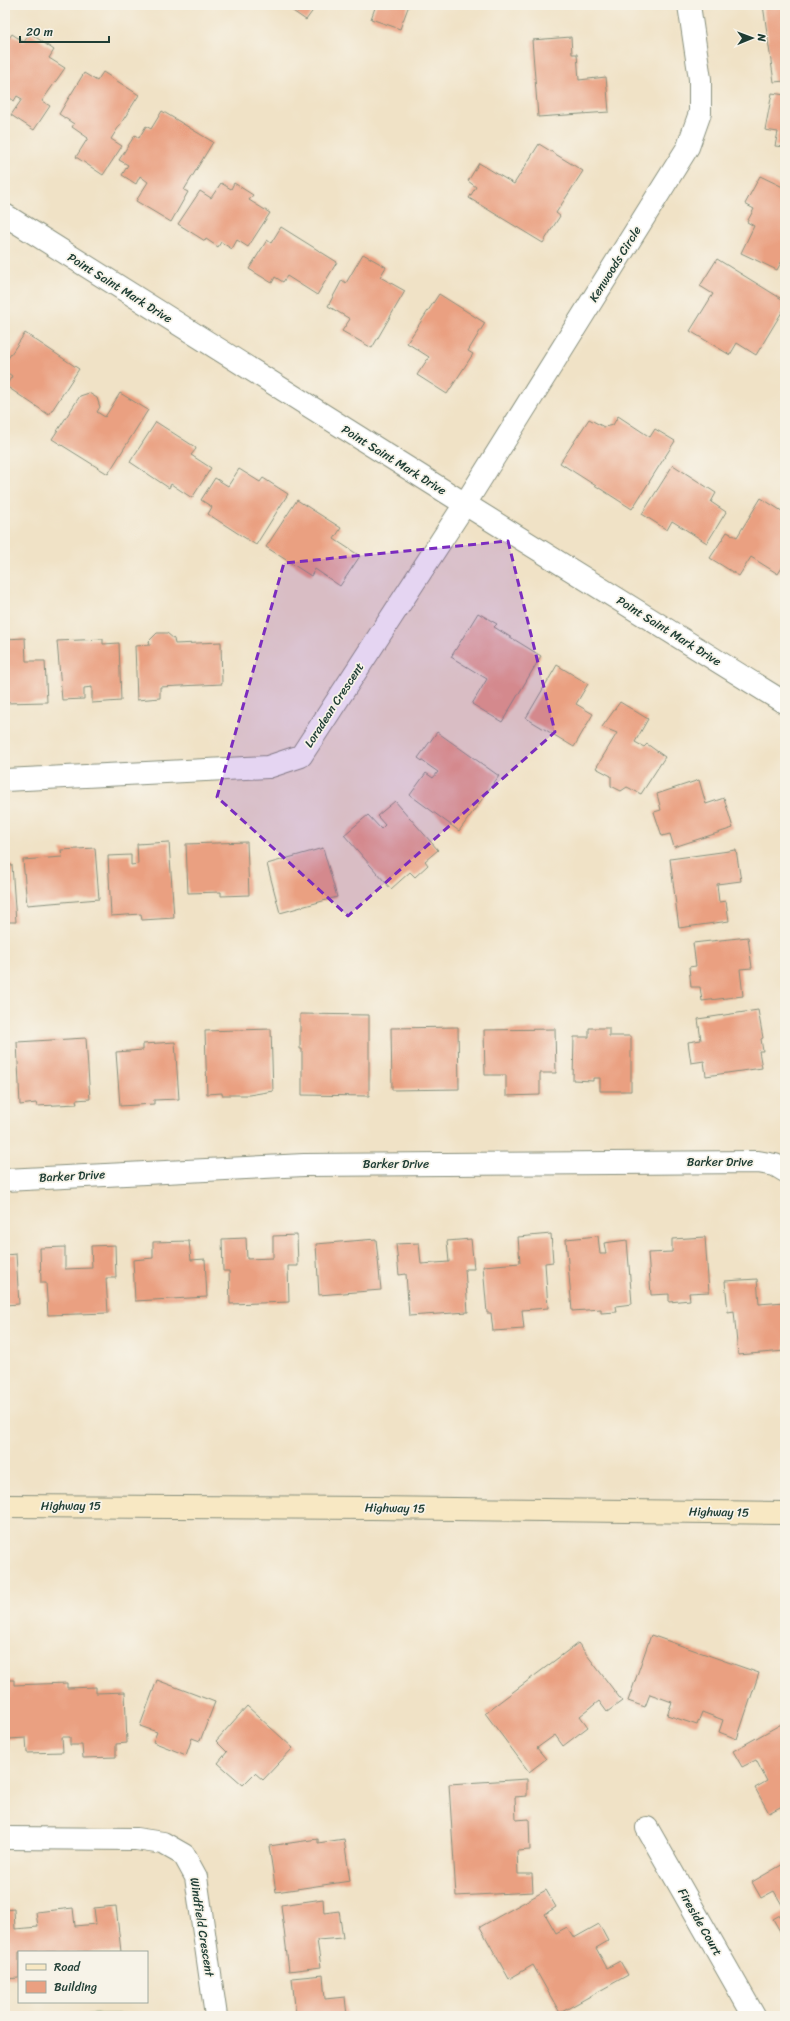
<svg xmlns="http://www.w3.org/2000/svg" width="790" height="2021" font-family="Sriracha,sans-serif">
	<rect width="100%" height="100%" fill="#f7f3e8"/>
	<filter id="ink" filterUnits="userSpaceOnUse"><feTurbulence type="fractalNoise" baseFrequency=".025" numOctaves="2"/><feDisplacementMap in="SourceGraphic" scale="8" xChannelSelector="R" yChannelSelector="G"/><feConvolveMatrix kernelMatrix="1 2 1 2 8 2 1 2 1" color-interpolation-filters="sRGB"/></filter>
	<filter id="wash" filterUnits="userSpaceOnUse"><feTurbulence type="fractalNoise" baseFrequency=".012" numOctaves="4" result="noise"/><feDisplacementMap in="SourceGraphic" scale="16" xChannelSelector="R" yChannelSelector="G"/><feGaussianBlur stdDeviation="0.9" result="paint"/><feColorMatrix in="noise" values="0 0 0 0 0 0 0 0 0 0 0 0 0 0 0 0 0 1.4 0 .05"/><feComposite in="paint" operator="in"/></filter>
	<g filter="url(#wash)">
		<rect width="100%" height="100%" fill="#f0e2c6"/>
		<path fill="#94d48b" stroke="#5a8860" d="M173 2014V2016H5V2015Z"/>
		<g id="blocks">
			<path fill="#eaa081" d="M284 5H317L306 20Z
				M376 5H409L400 29 371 19Z
				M763 5H785V81L774 82Z
				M30 33 54 50 49 58 65 68 42 101 50 106 34 130 11 115 22 99 17 96 14 101 5 94V44L12 34 24 42Z
				M571 37 572 54H577L579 80 606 77 609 112 538 117 532 40Z
				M103 72 139 95 111 139 122 146 103 175 76 157 88 138 72 127 74 124 59 114 84 73 97 81Z
				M772 93 785 95V147L775 146 778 132 765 130Z
				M162 111 213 142 184 190 188 192 171 222 136 201 148 182 140 176 136 184 122 175 128 165 119 160 135 135 139 138 146 126 151 129Z
				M539 144 583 171 556 213 560 216 543 243 469 198 476 187 468 181 479 163 514 184Z
				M760 176 785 188V255L777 270 741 253 754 226 747 222 754 209 745 204Z
				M221 183 231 189 234 183 253 195 249 200 270 213 248 247 237 240 232 249 221 242 218 247 206 239 205 241 178 224 200 191 211 198Z
				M281 227 337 262 317 295 287 276 283 282 275 277 272 283 249 269 267 240 271 243Z
				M363 254 386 267 380 277 405 291 372 348 342 331 350 319 328 306 342 280 346 283Z
				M717 259 785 301V307L756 355 737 343 730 355 690 331 713 294 700 286Z
				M439 294 485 323 468 351 473 354 447 394 417 375 429 357 407 343Z
				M25 333 79 369 49 415 6 386 12 376 5 371V363Z
				M89 393 97 398 100 407 97 412 105 417 120 393 148 410 108 474 52 439 80 396Z
				M618 416 650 437 655 429 675 441 632 509 560 463 589 419 604 427 613 425Z
				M156 422 195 447 196 449 191 455 211 468 192 498 171 484 169 488 130 462Z
				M673 465 716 493 711 502 726 512 707 543 672 521 667 530 642 514Z
				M239 469 260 482 263 478 288 494 256 545 208 514 212 507 201 500 215 478 228 486Z
				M761 498 785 513V563L778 574 751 557 739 576 710 558 727 532 737 537Z
				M297 500 341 528 334 539 360 556 340 586 315 569 311 576 266 547Z
				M478 613 497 624 494 627 541 656 502 722 472 704 487 679 451 657Z
				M157 633H167L174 639 175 644 221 642 222 684 160 687V698L137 700 135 646 150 645 149 641Z
				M25 638 26 661H45L47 702 5 703V639Z
				M103 639V644L119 643 121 701 92 703V687L84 688V699L62 700 57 641Z
				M557 665 588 684 576 704 593 714 574 747 526 718Z
				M620 702 648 719 635 742 644 747 647 744 665 757 641 794 627 787 621 791 611 786V776L596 768 617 733 602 727Z
				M437 732 499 776 459 831 410 795 426 773 433 778 438 772 418 758Z
				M699 780 706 804 724 798 733 828 674 847 670 834 662 836 654 812 661 810 657 794Z
				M395 801 438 850 425 861 428 865 415 877 410 872 391 889 344 835 368 815 381 829 385 825 377 816Z
				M169 842 174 918 142 920 141 914 111 916 108 856 131 855V865L138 864 137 844Z
				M247 842 249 895 221 896V892L188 893 186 844Z
				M95 848 99 899 27 905 23 860 62 857 61 850Z
				M323 848 337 897 280 913 267 864Z
				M736 850 741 881 717 884 719 902 726 901 729 921 679 928 670 859Z
				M5 865H12L16 922H5Z
				M748 937 752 968 740 969 743 996 702 1001 700 987H691L689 967 696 966 693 943Z
				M758 1010 763 1038 761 1039 763 1051H759L762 1068 706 1076 704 1061 691 1063 688 1042 701 1040 698 1019Z
				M300 1014 369 1015V1096L302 1095V1049H300Z
				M458 1027 459 1089 392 1090 391 1028Z
				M589 1028H609V1036H631V1091H600V1078H593V1081L573 1080 574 1037H589Z
				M271 1029 273 1091 249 1095H222V1093L207 1094 205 1031Z
				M555 1029 556 1073H540V1095L506 1096V1075H485L484 1030Z
				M86 1038 90 1099 76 1100 77 1104 37 1106 36 1103 20 1105 17 1042Z
				M175 1042 179 1099 154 1100V1104L120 1106 116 1052 143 1050V1044Z
				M551 1234 553 1262 545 1263 548 1308 522 1310 524 1329 493 1331 491 1313H487L483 1266 520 1263 518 1237Z
				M297 1235 298 1266H288L289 1302 230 1304 229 1271H223L222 1239 246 1238 247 1259 273 1258V1236Z
				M598 1236 600 1254H606L604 1243 627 1240 632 1304 616 1306 617 1312 601 1313V1309L572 1311 566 1239Z
				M705 1237 709 1292 689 1293 690 1300 669 1302V1294L651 1295 648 1253 672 1252V1239Z
				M376 1239 381 1290 319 1295 316 1244Z
				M471 1239 474 1269H465L468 1312 409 1316 406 1274 399 1275 396 1244 419 1243 421 1264 449 1262 447 1241Z
				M189 1241 191 1260 205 1259 207 1297 135 1301 133 1260 153 1258V1242Z
				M115 1245 116 1278H106L108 1313 48 1315 46 1283H41L40 1248 65 1247V1269L92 1268 91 1246Z
				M16 1254 19 1304 5 1305V1255Z
				M757 1279 759 1304 785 1302V1351L738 1355 734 1311 728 1312 725 1281Z
				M651 1635 759 1673 737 1739 719 1732 723 1720 702 1712 697 1725 667 1715 672 1702 650 1694 645 1707 628 1701Z
				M578 1643 622 1701 607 1712 599 1701 580 1716 588 1727 563 1746 555 1735 537 1748 546 1759 529 1772 485 1713Z
				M5 1680H14V1685L67 1683V1688L96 1687V1693L125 1692 127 1743 116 1744V1757L83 1758 82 1745H70V1737H62L63 1752 27 1753 26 1738 8 1739V1751H5Z
				M157 1680 215 1702 200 1741 192 1738 186 1755 153 1742 157 1732 140 1726Z
				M247 1706 293 1748 263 1780 255 1773 243 1785 218 1763 227 1752 216 1741Z
				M785 1722V1812L782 1806 769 1813 755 1788 767 1781 756 1760 742 1767 733 1751Z
				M527 1779V1796L515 1797 516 1820 529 1819 530 1850 517 1851 518 1874H532L533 1892 456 1896 449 1784Z
				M318 1839V1843L344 1839 350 1881 276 1892 269 1846Z
				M785 1863V1910L774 1891 761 1898 752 1882Z
				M546 1890 556 1907 545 1914 556 1933 567 1927 574 1938 599 1924 608 1941 596 1948 607 1968 620 1961 628 1975 560 2013 533 1965 509 1979 480 1927Z
				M323 1899 324 1913 339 1911 343 1938 317 1940 321 1967 289 1971 281 1905Z
				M116 1906 121 1952H19V1978L5 1979V1910L14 1909 15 1929 38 1927 36 1912 73 1908 75 1926 96 1924 94 1908Z
				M785 1912V1940L773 1919Z
				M323 1975 325 1999 345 1997 347 2016H296L292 1978Z"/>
		</g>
	</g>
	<g filter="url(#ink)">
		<use href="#blocks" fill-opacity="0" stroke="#88907d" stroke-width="1"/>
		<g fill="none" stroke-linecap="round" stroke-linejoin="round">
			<defs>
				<path id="minor" d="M5 215 465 504 785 703
					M5 780 268 767 301 756 465 504 688 147 700 113V79L689 5
					M5 1180 304 1165 758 1162 775 1165 785 1171
					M647 1828 754 2016
					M5 1838 136 1839 163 1843 184 1855 196 1877 216 2016"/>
				<path id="secondary" d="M5 1506 372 1508 785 1513"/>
			</defs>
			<use href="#minor" stroke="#88907d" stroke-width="24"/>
			<use href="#secondary" stroke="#88907d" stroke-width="24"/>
			<use href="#minor" stroke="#fff" stroke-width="22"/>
			<use href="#secondary" stroke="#f8e8c3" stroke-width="22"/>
		</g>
	</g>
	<path fill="#7b2cbf" fill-opacity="0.2" stroke="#7b2cbf" stroke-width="3" stroke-dasharray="8 5" stroke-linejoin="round" d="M508 541 555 732 348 916 217 797 284 563Z"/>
	<g text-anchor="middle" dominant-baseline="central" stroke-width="3.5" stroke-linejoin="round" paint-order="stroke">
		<g font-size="12" fill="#1f3d34" stroke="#f7f3e8">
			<text transform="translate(615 264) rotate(-58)">Kenwoods Circle</text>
			<text transform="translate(120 288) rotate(32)">Point Saint Mark Drive</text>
			<text transform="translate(394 460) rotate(32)">Point Saint Mark Drive</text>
			<text transform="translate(669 631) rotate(32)">Point Saint Mark Drive</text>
			<text transform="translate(334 705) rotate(-57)">Loradean Crescent</text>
			<text x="720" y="1162">Barker Drive</text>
			<text x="396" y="1164">Barker Drive</text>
			<text transform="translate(72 1176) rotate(-3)">Barker Drive</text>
			<text x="71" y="1506">Highway 15</text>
			<text transform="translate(395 1508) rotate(1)">Highway 15</text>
			<text transform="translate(719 1512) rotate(1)">Highway 15</text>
			<text transform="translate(700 1922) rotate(60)">Fireside Court</text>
			<text transform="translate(202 1927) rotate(81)">Windfield Crescent</text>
		</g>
	</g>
	<rect width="790" height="2021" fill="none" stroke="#f7f3e8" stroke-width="20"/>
	<rect x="18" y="1951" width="130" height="52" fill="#f7f3e8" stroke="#a1aaa0"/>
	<rect x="26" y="1964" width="20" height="6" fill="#f8e8c3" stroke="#a1aaa0"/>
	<text x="54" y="1971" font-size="12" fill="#1f3d34">Road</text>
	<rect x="26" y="1981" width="20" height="12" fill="#eaa081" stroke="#a1aaa0"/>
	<text x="54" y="1991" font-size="12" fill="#1f3d34">Building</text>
	<g transform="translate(752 38) rotate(89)" stroke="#f7f3e8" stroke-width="3" paint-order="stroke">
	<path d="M0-3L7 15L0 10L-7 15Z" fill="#1f3d34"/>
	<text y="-6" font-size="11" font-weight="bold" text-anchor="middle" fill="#1f3d34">N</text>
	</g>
	<path d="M20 36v6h89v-6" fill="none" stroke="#1f3d34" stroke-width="2"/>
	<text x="26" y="36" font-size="12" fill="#1f3d34" stroke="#f7f3e8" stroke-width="3" paint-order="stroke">20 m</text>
</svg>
